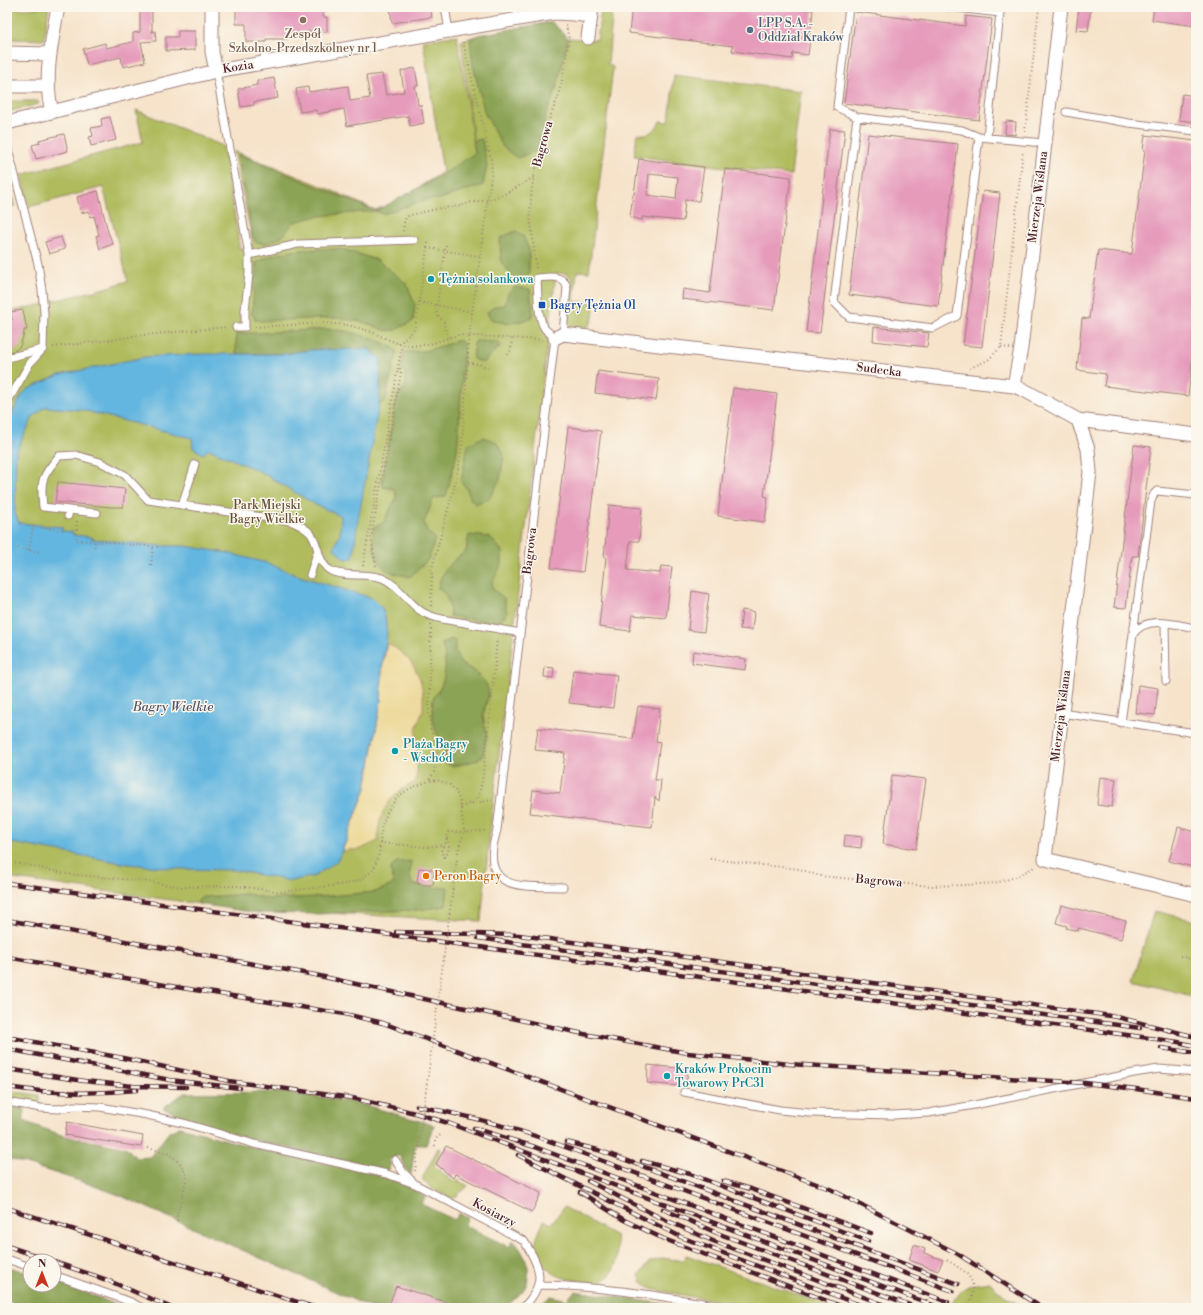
<svg xmlns="http://www.w3.org/2000/svg" width="1203" height="1315" font-family="'Libre Bodoni',serif">
	<rect width="100%" height="100%" fill="#fbf7ec"/>
	<filter id="ink" filterUnits="userSpaceOnUse"><feTurbulence type="fractalNoise" baseFrequency=".025" numOctaves="2"/><feDisplacementMap in="SourceGraphic" scale="8" xChannelSelector="R" yChannelSelector="G"/><feConvolveMatrix kernelMatrix="1 2 1 2 8 2 1 2 1" color-interpolation-filters="sRGB"/></filter>
	<filter id="wash" filterUnits="userSpaceOnUse"><feTurbulence type="fractalNoise" baseFrequency=".012" numOctaves="4" result="noise"/><feDisplacementMap in="SourceGraphic" scale="16" xChannelSelector="R" yChannelSelector="G"/><feGaussianBlur stdDeviation="0.9" result="paint"/><feColorMatrix in="noise" values="0 0 0 0 0 0 0 0 0 0 0 0 0 0 0 0 0 1.4 0 .05"/><feComposite in="paint" operator="in"/></filter>
	<g filter="url(#wash)">
		<rect width="100%" height="100%" fill="#f6e3ca"/>
		<path fill="#afbb5d" stroke="#7c6d44" d="M7 7H15V9L49 7 44 40 7 39Z
			M601 10 608 12 612 17 608 64 613 67 589 272 577 271 574 301 594 303C594 311 594 325 585 328 581 329 575 327 571 327L567 320 566 315 571 278 567 274 556 273 491 822 481 921 231 908 7 878V312L50 303 53 301 98 290 128 281 103 187 29 207 21 175 143 142 136 110 223 146 239 242V249L253 245 234 151 324 187 375 210 399 200 443 172 423 41 457 35 475 152 461 41 478 35 552 22 568 38 597 40Z
			M674 75 801 91 791 175 634 156 637 134C649 135 655 132 660 121L669 122Z
			M7 101H38L39 104 7 112Z
			M7 171 15 206 7 208Z
			M1154 911 1196 921V997L1133 981Z
			M7 1091 39 1095 40 1104 7 1098Z
			M438 1148 441 1149 434 1166 452 1181 457 1180 468 1186 453 1199 433 1189 423 1181V1177Z
			M474 1201 516 1222 517 1224 515 1226 471 1205V1203Z
			M564 1207 616 1236C619 1258 619 1269 601 1283 581 1281 558 1282 544 1265 539 1259 537 1251 534 1245L544 1220 551 1224Z
			M686 1255 835 1308H766L693 1297 651 1289 642 1282 639 1276 649 1262 663 1258 683 1261Z
			M990 1282 998 1291 1023 1308H950C965 1285 962 1286 990 1282Z"/>
		<path fill="#8ba354" stroke="#6a6140" d="M552 22 568 38 557 87 546 115 540 144 536 151 517 158 503 147 485 114 473 65 470 39 475 38 478 35Z
			M482 139 487 166 483 185 440 199 425 200 383 214 376 211 318 216 294 222 282 237 265 244 256 242 253 237 238 154 376 211 444 174 475 153 473 141Z
			M516 231 523 236 529 249V274L524 280H515L501 262 500 238Z
			M342 249 377 260 407 284 415 305 413 321 396 330 387 331 363 322 338 318 260 321 255 319 252 314 256 263C279 248 316 249 342 249Z
			M515 287 530 289 533 313 530 319 508 324 490 319 487 312 495 306 505 305 508 293Z
			M325 329C352 330 370 337 394 348L397 352 385 401 379 405 381 359 369 349 310 350 284 354H236V333H259Z
			M459 340 464 344 458 441 456 457 446 496 433 499 424 523 428 533 435 538 429 559 410 577C403 575 394 574 388 571 374 562 371 543 374 527L383 523 396 498 395 489 383 487 382 483 397 396 406 386 405 373 401 369 404 353C410 351 416 352 423 351 435 349 447 344 459 340Z
			M476 341 498 342 500 344 499 348 491 354 484 363 473 359 474 343Z
			M484 437 496 442 504 454 500 480 489 499 475 504 471 500 467 489 461 482 468 444Z
			M469 535 490 537 502 551V564L492 582 493 589 504 598 507 613 500 621 490 622 450 616C449 603 449 596 438 588 440 572 453 560 466 551Z
			M451 639 455 641V651L461 664 473 670 486 683 489 693 483 716 487 736 482 757 475 761 454 766 448 765C444 759 446 751 443 744 442 740 439 737 437 734 432 725 432 709 433 700 434 695 439 691 441 686 447 672 446 658 442 644Z
			M411 861 410 874 412 884 431 888 448 887 446 906 417 910 317 914 258 913 198 904V900L203 897 247 894 270 899 316 897 375 892 392 885 394 881 390 870 396 862Z
			M278 1092 354 1102 434 1125 426 1145H415L411 1175 406 1170 399 1155 389 1160 391 1164 388 1170 377 1168C306 1151 229 1139 163 1108L184 1093Z
			M7 1106 25 1109 23 1121 64 1136 127 1148 136 1158 150 1157 169 1132 180 1127C219 1138 258 1149 298 1158 340 1167 389 1171 425 1197L421 1204 455 1220 459 1213 468 1218 464 1225 509 1247 513 1240C526 1254 536 1276 521 1293 516 1298 510 1303 505 1308H372L119 1195 83 1182 7 1158Z
			M7 1266 30 1274V1285H54V1282L75 1288 124 1308H29L7 1301Z
			M575 1291 693 1308H536L551 1296 567 1300Z"/>
		<path fill="#eeda9e" stroke="#9c7c64" d="M387 643C414 658 425 678 423 709 423 712 421 715 420 718 417 724 416 730 416 736 416 752 419 767 415 782 390 793 377 814 378 841L361 849 342 851 366 788 381 701 382 669Z"/>
		<path fill="#64b6df" stroke="#576a85" d="M369 349 381 359 379 405 357 526 353 558 344 559 334 548 340 533 341 516 316 505 261 472 209 449 203 454 193 448 192 438 82 410 45 407 33 417 16 452 15 513 19 523 62 527V531L73 532V535L92 537V539L162 546H185L228 553 267 563 296 575 372 598 382 608 385 616 387 635 382 669 381 701 366 788 342 851 337 861 315 876 291 881 234 870 182 869 128 864 7 842V423L22 395 28 389 59 375 145 357 201 354H284L310 350Z"/>
		<g id="blocks">
			<path fill="#e69bbb" fill-rule="evenodd" d="M140 7H152V32L155 31 156 41 141 42 145 62 123 67 121 57 87 65 83 49 105 43 106 48 133 42V33L140 32Z
				M236 7H323V17H327V32L309 31V35H287V39H266V42H246V24H236Z
				M390 7H430L432 17 392 23Z
				M632 7H785L813 10 808 55 793 53 792 59 732 51 733 46 629 33Z
				M1079 7H1091L1088 31 1076 30Z
				M1154 7H1196V26L1152 20Z
				M856 12 965 26 966 16 992 19 979 120 844 103Z
				M178 31H195V50L166 51V37H178Z
				M415 68 418 86H415L417 96 418 105H421L424 123 410 126 408 116 347 126 344 109 317 114 316 110 300 112 296 89 308 87 309 92 348 86 350 101 370 98 366 76 382 74 386 95 404 92 401 71Z
				M274 78 278 98 254 102V105L241 107 238 89 257 85V81Z
				M1182 94 1196 96V122L1179 120Z
				M110 117 116 140 91 146 89 137 93 136 91 128 102 126 101 119Z
				M1006 121 1016 122 1015 135 1005 134Z
				M830 129 845 130 820 333 806 332Z
				M64 134 68 151 36 159 32 145 40 143 39 140Z
				M868 134 958 144 938 306 849 295Z
				M1145 135 1196 141V329L1188 396 1104 386 1106 374 1077 370 1082 318 1089 319 1098 250 1132 254 1145 150H1143Z
				M639 159 704 167 699 201 685 200 683 221 642 217V220L630 217 633 194H634ZM649 174 678 177 676 199 647 195Z
				M725 169 791 177 774 310 682 299 683 289 710 293Z
				M98 191 108 232 113 244 100 249 96 236 99 235 94 216 90 217 89 211 81 213 77 197Z
				M983 191 1000 193 982 347 963 345Z
				M61 237 65 249 49 254 45 242Z
				M23 310 27 330H24V334L20 346 16 350 7 353V321L12 320 10 312Z
				M874 327 929 333 927 347 873 341Z
				M598 371 659 379 656 400 595 393Z
				M733 388 777 394 764 496 768 497 765 522 718 516Z
				M568 427 601 431 583 572 551 568Z
				M1134 445 1151 447 1138 556H1132L1126 608 1114 607Z
				M58 482 125 489 123 507H111L55 502Z
				M609 505 642 508 639 541H630L627 570 660 573 661 566 672 567 666 618 632 615 630 631 599 627 606 557H604Z
				M692 591 709 594 704 632 688 630Z
				M742 610 754 612 752 630 740 629Z
				M693 651 746 659 745 670 692 663Z
				M545 667 554 668 553 678 544 677Z
				M573 670 617 675 613 708 569 703Z
				M1138 685 1158 688 1155 715 1135 713Z
				M638 706 660 709 656 741 660 742 655 780H661L659 801 655 797 652 827 530 813 533 790 560 793 565 753 535 750 538 728 633 739Z
				M892 775 926 779 916 849 883 844Z
				M1100 777 1116 779 1112 807 1097 805Z
				M1178 827 1196 832V868L1169 861Z
				M845 835 862 837 861 848 844 846Z
				M419 868 435 870 433 885H423L417 883Z
				M1061 905 1126 921 1121 939 1079 928 1078 931 1066 928 1067 926 1056 923Z
				M648 1065 688 1069 686 1087 647 1083Z
				M67 1122 143 1136 141 1147 65 1135Z
				M446 1146 541 1193 532 1212 455 1174 453 1178 436 1164Z
				M914 1245 925 1249 924 1253 943 1260 938 1271 909 1260Z
				M396 1286 458 1306 457 1308H388Z"/>
		</g>
	</g>
	<g filter="url(#ink)">
		<use href="#blocks" fill-opacity="0" stroke="#a0817a" stroke-width="1"/>
		<g fill="none" stroke-linecap="round" stroke-linejoin="round">
			<defs>
				<path id="lane" d="M445 7 449 31
					M849 7 837 107 857 117
					M949 7 1000 13 987 137
					M264 51 265 63
					M216 71 249 255V274L245 310V327H236
					M1066 112 1129 123 1196 131
					M979 137 957 316 933 328 849 317 834 302 857 117 962 130 979 137 1044 143
					M7 145 38 264 42 290 44 313 43 349 30 363 7 403
					M249 255 298 244 414 240
					M563 334 567 287C563 274 549 277 537 278 538 291 537 318 545 329 548 332 552 335 555 338L497 830C478 892 519 886 563 887
					M7 358 43 349
					M182 505 195 464
					M69 510 97 513
					M68 516 69 510 43 507C40 480 42 476 59 456L76 455 100 462 125 475 148 500 290 521C298 524 306 528 311 534 319 545 318 564 331 571 345 578 366 572 382 578 400 585 408 604 424 613 435 619 448 620 460 622 480 626 500 629 520 633
					M310 575 318 550
					M1165 623 1166 681
					M1134 633C1147 615 1177 625 1196 628
					M1061 713 1196 733
					M1121 723 1151 501 1154 494 1157 491 1196 495
					M684 1092 780 1110 810 1113 893 1115 929 1113 974 1105 1134 1073 1159 1069 1196 1072
					M7 1102 41 1108 58 1109 74 1106 100 1107 147 1115 187 1124 254 1144 387 1174 415 1184
					M395 1160 403 1172 415 1184 524 1241C541 1268 547 1283 523 1308
					M7 1259 30 1267
					M54 1275 131 1302 142 1308
					M539 1285C605 1286 670 1298 734 1308"/>
				<path id="street" d="M212 7V52L216 71
					M588 38 592 7
					M7 53 50 54
					M7 86H48
					M52 112C43 78 52 41 58 7
					M7 123 216 71 554 13 574 14 590 16
					M555 338 563 334 1014 386 1024 390 1078 420 1196 435
					M1014 386 1021 348 1061 7
					M1078 420 1088 449 1090 472 1045 859 1196 895"/>
			</defs>
			<use href="#lane" stroke="#a0817a" stroke-width="9"/>
			<use href="#street" stroke="#a0817a" stroke-width="15"/>
			<path stroke="#a0817a" stroke-width="2" stroke-dasharray="1 3" stroke-linecap="butt" d="M1025 132 1039 7
				M403 231C404 225 403 218 410 215L441 208 460 206 472 202 488 200 507 193 534 177
				M446 245 436 311 438 316 444 322 445 329 449 338
				M427 248 480 256
				M536 268 530 215 532 187 536 167 544 144 548 122 558 97 565 66 569 39 566 25
				M419 302 473 312
				M255 327 324 323 348 325 369 331 399 344 411 346 430 344 458 335 542 340
				M399 344 415 329 428 242
				M53 347 117 339 133 336 227 327
				M1001 347 1010 348
				M508 355 511 350 512 339
				M468 363 479 364 488 368
				M970 368 988 360 1001 347 1023 151
				M77 521 76 540 158 547
				M18 548 39 552
				M29 550 33 527 63 530
				M94 551 95 541
				M151 565 153 547
				M363 566 402 345
				M376 566 371 538 401 372 399 366
				M431 606 432 568 456 480 462 447 469 336 492 170 491 159 463 42
				M431 625 429 713 431 731 437 747V756L434 772 429 781 437 780 450 785 455 790 460 801 464 831 458 851 453 888
				M472 803 478 798 482 782 492 696 497 638
				M461 808 469 804 492 800
				M447 838 449 846 448 853 444 857 441 851 446 842 448 832 488 831
				M380 843 426 847 443 845
				M710 859 799 869 820 876 931 886 964 885 995 883 1016 877 1036 866
				M7 862 27 865 67 874 144 881 181 887 238 886 282 892 346 884 360 880 372 871 375 866 379 854 382 825 388 811 397 797 409 789 429 781
				M1180 956 1196 960
				M435 1146C434 1141 436 1137 441 1135
				M148 1148 169 1154 181 1164 187 1176 181 1203 177 1212V1221
				M415 1171 421 1128
				M947 1260C971 1275 978 1279 969 1308"/>
			<use href="#lane" stroke="#fff" stroke-width="7"/>
			<use href="#street" stroke="#fff" stroke-width="13"/>
			<defs>
				<path id="rail" d="M7 883 1069 1027 1178 1042 1196 1046
					M7 920 315 975 584 1034 688 1053 789 1064 1085 1083 1136 1089 1196 1098
					M396 932 519 935 693 958 1097 1014 1117 1017 1196 1037
					M478 938 1140 1028
					M7 957 176 987 345 1014 383 1023 830 1189 958 1254 1042 1308
					M7 1037 123 1058 229 1081 352 1098 415 1113 448 1123 941 1308
					M1161 1048 1196 1053
					M7 1049 170 1080 240 1088
					M7 1069 84 1081 133 1086 186 1087
					M7 1087C50 1094 94 1094 137 1090
					M417 1106C459 1114 501 1124 541 1138L953 1291
					M474 1128 535 1147 948 1302
					M566 1142 598 1150 623 1159 958 1284
					M518 1155 681 1237 868 1308
					M642 1161 690 1174 868 1241
					M588 1181 661 1218 713 1241 893 1308
					M723 1181 751 1189 871 1233
					M580 1192 624 1220 664 1239 846 1308
					M7 1208 316 1308
					M663 1209 717 1233 918 1308
					M7 1246 52 1261
					M54 1262 107 1280 172 1308"/>
			</defs>
			<use href="#rail" stroke="#4a1f2b" stroke-width="4.5"/>
			<use href="#rail" stroke="#fbf7ec" stroke-width="3" stroke-dasharray="9" stroke-linecap="butt"/>
			<path stroke="#a0817a" stroke-width="2" stroke-dasharray="1 3" stroke-linecap="butt" d="M421 1128 453 888"/>
		</g>
	</g>
	<circle fill="#8d6e63" stroke="#fbf7ec" stroke-width="1.5" cx="303" cy="20" r="4"/>
	<circle fill="#5c6f8a" stroke="#fbf7ec" stroke-width="1.5" cx="750" cy="30" r="4"/>
	<g fill="#0f9aa8" stroke="#fbf7ec" stroke-width="1.5">
		<circle cx="431" cy="279" r="4"/>
		<circle cx="395" cy="751" r="4"/>
		<circle cx="667" cy="1076" r="4"/>
	</g>
	<rect fill="#1a4fb4" stroke="#fbf7ec" stroke-width="1.5" x="538" y="301" width="8" height="8" rx="2"/>
	<circle fill="#e8710a" stroke="#fbf7ec" stroke-width="1.5" cx="426" cy="876" r="4"/>
	<g text-anchor="middle" dominant-baseline="central" stroke-width="3" stroke-linejoin="round" paint-order="stroke">
		<g font-size="12" fill="#4e5e75" stroke="#fbf7ec" text-anchor="start">
			<text x="758" y="23">LPP S.A. -<tspan x="758" dy="14">Oddział Kraków</tspan></text>
		</g>
		<g font-size="12" fill="#785e54" stroke="#fbf7ec">
			<text x="303" y="34">Zespół<tspan x="303" dy="14">Szkolno-Przedszkolney nr 1</tspan></text>
		</g>
		<g font-size="12" fill="#4a1f2b" stroke="#fbf7ec">
			<text transform="translate(238 67) rotate(-9)">Kozia</text>
			<text transform="translate(543 144) rotate(-75)">Bagrowa</text>
			<text transform="translate(1038 197) rotate(-83)">Mierzeja Wiślana</text>
			<text transform="translate(879 370) rotate(7)">Sudecka</text>
			<text transform="translate(530 551) rotate(-83)">Bagrowa</text>
			<text transform="translate(1061 716) rotate(-83)">Mierzeja Wiślana</text>
			<text transform="translate(879 881) rotate(5)">Bagrowa</text>
			<text transform="translate(494 1213) rotate(28)">Kosiarzy</text>
		</g>
		<g font-size="12" fill="#0d838f" stroke="#fbf7ec" text-anchor="start">
			<text x="439" y="279">Tężnia solankowa</text>
			<text x="403" y="744">Plaża Bagry<tspan x="403" dy="14">- Wschód</tspan></text>
			<text x="675" y="1069">Kraków Prokocim<tspan x="675" dy="14">Towarowy PrC31</tspan></text>
		</g>
		<g font-size="12" fill="#164399" stroke="#fbf7ec" text-anchor="start">
			<text x="550" y="305">Bagry Tężnia 01</text>
		</g>
		<g font-size="12" fill="#684e3a" stroke="#fbf7ec">
			<text x="267" y="505">Park Miejski<tspan x="267" dy="14">Bagry Wielkie</tspan></text>
		</g>
		<g font-size="12" fill="#c56008" stroke="#fbf7ec" text-anchor="start">
			<text x="434" y="876">Peron Bagry</text>
		</g>
		<g font-size="13" font-style="italic" fill="#53546a" stroke="#fbf7ec">
			<text x="173" y="707">Bagry Wielkie</text>
		</g>
	</g>
	<rect width="1203" height="1315" fill="none" stroke="#fbf7ec" stroke-width="24"/>
	<g transform="translate(42 1273)"><circle r="19" fill="#fbf7ec" stroke="#b4a19f"/>
	<path d="M0-3L7 15L0 10L-7 15Z" fill="#c8321e"/>
	<text y="-6" font-size="11" font-weight="bold" text-anchor="middle" fill="#4a1f2b">N</text>
	</g>
</svg>
